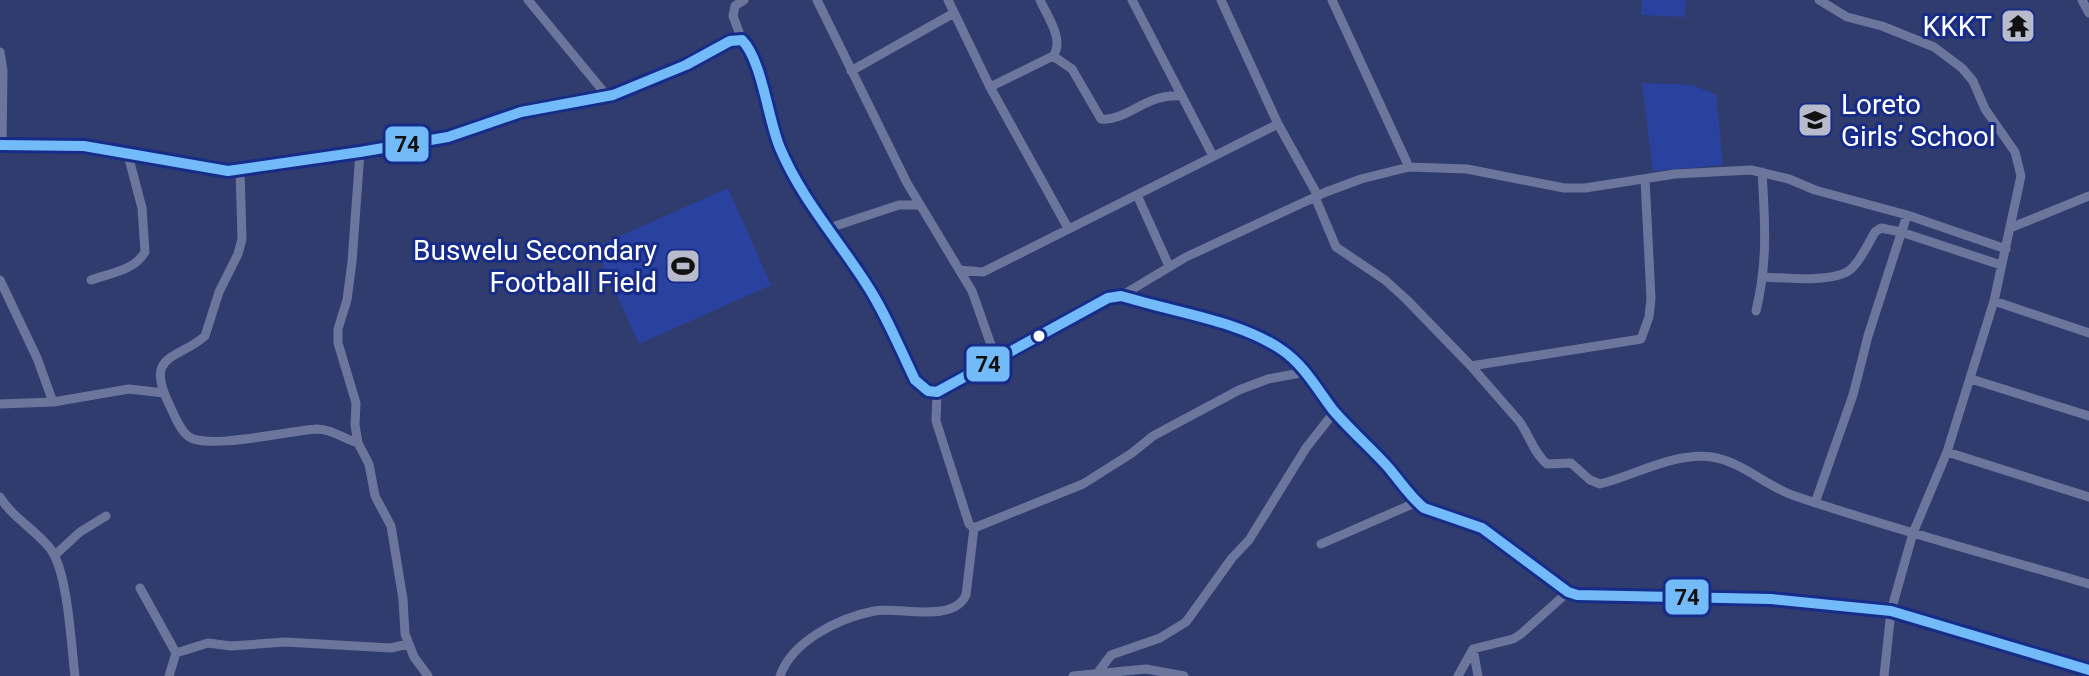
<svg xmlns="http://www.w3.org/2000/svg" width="2089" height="676" font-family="Roboto,sans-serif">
	<rect width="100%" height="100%" fill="#303c6e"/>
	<path fill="#29429f" d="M1642 0H1686L1685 17 1641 15Z
		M1642 83 1693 85 1716 95 1723 165 1653 171Z
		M728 188 771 285 639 344 595 247Z"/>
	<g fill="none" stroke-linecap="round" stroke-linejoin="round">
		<path stroke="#6c769c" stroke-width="9" d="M528 0 608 97
			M817 0 907 183 972 291 996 359
			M948 0 990 87 1068 228
			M1132 0 1213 156
			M1221 0 1278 124 1318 196
			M1332 0 1409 167
			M1819 0 1847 17 1882 26 1934 47 1962 68 1973 81 1985 109 2015 152 2021 176 1994 301 1947 452 1913 533 1891 611 1884 676
			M2082 0 2089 13
			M742 40 733 16 735 6 744 0
			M0 52 3 71 2 144
			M1053 56 1072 69 1101 119C1126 122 1148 92 1181 96
			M851 71 954 13
			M990 87 1053 56C1065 40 1047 16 1040 0
			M0 145 84 146 228 171 360 152 448 137 521 112 613 95 686 65 730 41 742 40C762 60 768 120 780 148 801 198 836 237 865 282 885 312 899 347 915 380L928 391 937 392 1108 298 1121 296 1132 299C1179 313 1242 322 1282 350 1304 365 1317 389 1333 410 1350 430 1370 447 1388 467 1400 481 1410 497 1424 508L1482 528 1568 592 1577 595 1771 599 1891 611 2089 670
			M360 152 352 262 347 300 338 329V343L356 403 355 425 358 443 369 464 375 496 391 526 403 599 405 634 414 657 428 676
			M240 169 242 239 238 254 219 292 205 336C178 360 144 353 169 404 174 414 179 429 188 436 206 451 292 430 317 429 332 429 344 439 358 443
			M1137 195 1169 266
			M1315 197 1336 247 1385 280 1406 299 1471 366 1519 421C1529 434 1534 454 1547 464L1571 463 1590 480 1600 484C1636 475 1674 452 1712 457 1743 462 1767 487 1795 496 1892 529 1991 555 2089 584
			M2010 228 2089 196
			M826 229 899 205H919
			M959 270 983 272 1278 124
			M1764 277C1784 278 1836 283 1851 269 1861 260 1868 244 1875 232L1881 228 1901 232 2001 265
			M0 280 37 358 53 402
			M91 280C110 273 134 271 145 252L142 208 128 155
			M1121 296 1186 257 1326 192 1361 179 1409 167 1467 169 1564 188H1585L1675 174 1751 170 1789 179 1815 190 1907 215 2006 249
			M1994 301 2089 333
			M1756 311C1768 262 1765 221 1762 172
			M1471 366 1641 339 1649 317 1651 298 1645 179
			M1971 379 2089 416
			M937 392 936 421 969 524 974 528 1083 484 1132 453 1153 436 1239 390 1268 379 1306 372
			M0 404 53 402 129 389 164 393
			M1947 452 2089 497
			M0 497C13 518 33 528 49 547 68 569 71 645 75 676
			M1815 503 1853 395 1868 336 1907 215
			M1321 544 1417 502
			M55 555 80 532 106 516
			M140 588 176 653
			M1473 649 1478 676
			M1099 671 1111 655 1160 638 1186 622 1232 558 1249 540 1306 448 1335 411
			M169 676 176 653 208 643 231 646 285 642 391 648 408 644
			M780 676C792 641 839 618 874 611 898 606 953 624 966 595L974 528
			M1073 676 1146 669 1184 676
			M1458 676 1473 649 1513 639 1521 634 1568 592"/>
		<defs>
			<path id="bus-1" d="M0 145 84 146 228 171 360 152 448 137 521 112 613 95 686 65 730 41 742 40C762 60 768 120 780 148 801 198 836 237 865 282 885 312 899 347 915 380L928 391 937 392 1108 298 1121 296 1132 299C1179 313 1242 322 1282 350 1304 365 1317 389 1333 410 1350 430 1370 447 1388 467 1400 481 1410 497 1424 508L1482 528 1568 592 1577 595 1771 599 1891 611 2089 670"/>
		</defs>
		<use href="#bus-1" stroke="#162c88" stroke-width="16"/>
		<use href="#bus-1" stroke="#73baf8" stroke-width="10"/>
	</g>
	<defs>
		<symbol id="temple-square" viewBox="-11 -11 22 22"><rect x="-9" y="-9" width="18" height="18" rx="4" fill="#b7bbcc" stroke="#162c88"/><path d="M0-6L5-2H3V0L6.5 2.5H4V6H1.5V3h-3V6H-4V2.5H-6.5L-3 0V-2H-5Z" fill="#111"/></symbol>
		<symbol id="school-square" viewBox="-11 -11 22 22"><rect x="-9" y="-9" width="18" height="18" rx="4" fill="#b7bbcc" stroke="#162c88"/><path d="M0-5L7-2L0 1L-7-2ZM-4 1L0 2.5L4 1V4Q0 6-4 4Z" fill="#111"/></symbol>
		<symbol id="stadium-square" viewBox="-11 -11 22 22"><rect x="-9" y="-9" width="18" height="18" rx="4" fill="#b7bbcc" stroke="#162c88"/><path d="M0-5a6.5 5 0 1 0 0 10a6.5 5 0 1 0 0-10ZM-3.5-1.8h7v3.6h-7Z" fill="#111"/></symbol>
	</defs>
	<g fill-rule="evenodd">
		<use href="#temple-square" x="1998" y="6" width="40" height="40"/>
		<use href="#school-square" x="1795" y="100" width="40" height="40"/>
		<use href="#stadium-square" x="663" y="246" width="40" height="40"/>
	</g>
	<circle fill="#fff" stroke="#162c88" stroke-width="3" cx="1039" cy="336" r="7"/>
	<g text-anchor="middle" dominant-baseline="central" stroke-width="6" stroke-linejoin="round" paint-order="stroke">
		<g font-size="28" fill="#fff" stroke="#162c88" text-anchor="end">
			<text x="1992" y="26">KKKT</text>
			<text x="1841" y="104" text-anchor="start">Loreto<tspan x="1841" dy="32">Girls’ School</tspan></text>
			<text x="657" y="250">Buswelu Secondary<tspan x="657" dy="32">Football Field</tspan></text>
		</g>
	</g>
	<g stroke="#162c88" stroke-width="3">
		<rect x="384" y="125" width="46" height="38" rx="8" fill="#73baf8"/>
		<rect x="965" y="345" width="46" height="38" rx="8" fill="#73baf8"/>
		<rect x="1664" y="578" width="46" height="38" rx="8" fill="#73baf8"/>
	</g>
	<g font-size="22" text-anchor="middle" font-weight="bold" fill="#111">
		<text x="407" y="152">74</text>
		<text x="988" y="372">74</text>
		<text x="1687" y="605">74</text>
	</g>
</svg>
